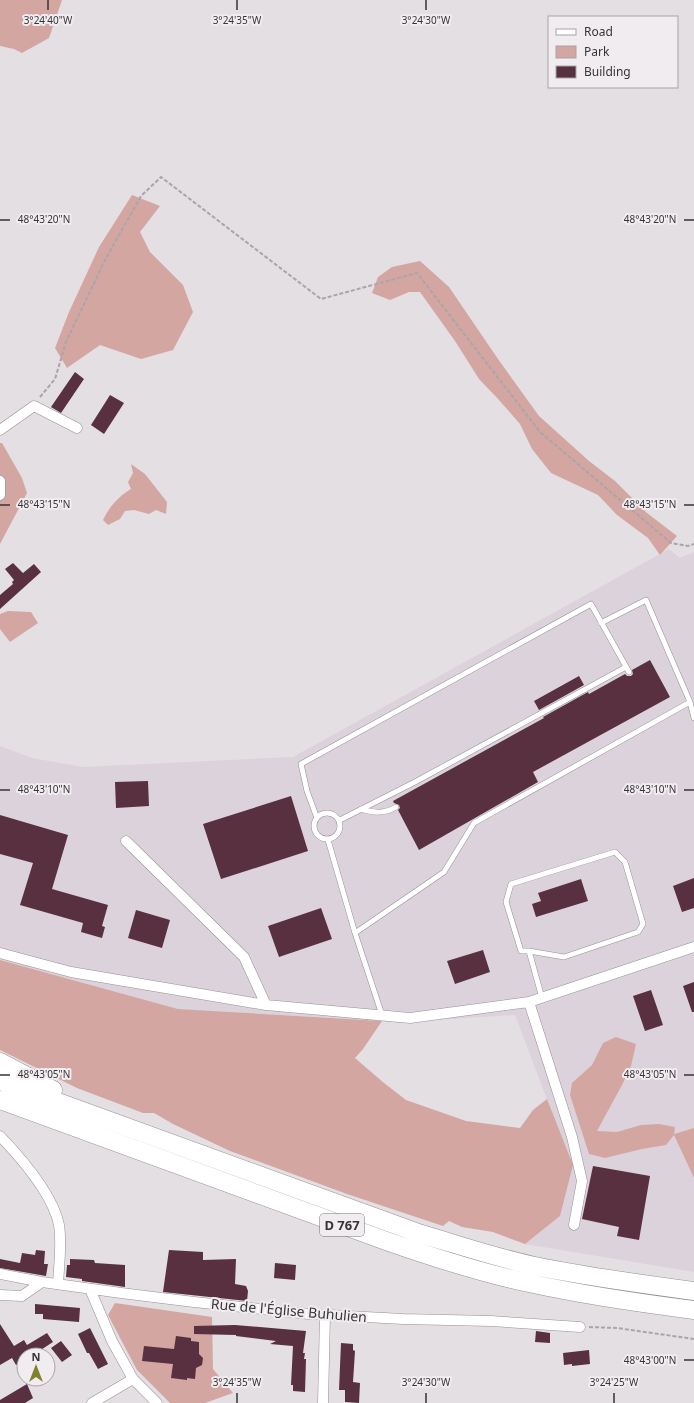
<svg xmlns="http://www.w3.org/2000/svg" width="694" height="1403" font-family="'Noto Sans',sans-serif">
	<rect width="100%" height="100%" fill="#e3dfe3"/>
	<path fill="#dcd2db" d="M669 549 680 558 694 552V1128L674 1134 694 1178V1272L525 1244 560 1216 572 1165 515 1015 402 1022 178 1009 0 960V746L32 758 83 767 293 757Z"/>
	<path fill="#d4a6a2" d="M0 0H62L49 38 22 53 14 49 0 46Z
		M132 195 160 206 140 232 150 252 183 285 193 312 173 350 141 359 100 345 67 368 55 348 69 312 99 247Z
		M420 261 449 287 498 359 539 416 589 461 615 481 647 513 677 536 660 555 648 538 617 515 598 495 551 473 532 449 520 424 499 400 479 379 455 341 420 292H409L390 300 372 293 378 277 392 267Z
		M0 443H2L22 478 27 493 0 544Z
		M131 464 145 474 167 502 166 514 156 510 149 514 134 510 125 511 120 519 108 525 103 520C109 507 119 496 131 489L128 482 133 473Z
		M8 611 31 612 38 623 10 642 0 629V614Z
		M0 960 178 1009 382 1021 363 1049 355 1058 384 1083 406 1100 466 1121 520 1128 533 1110 547 1099 573 1165 560 1216 525 1244 493 1232 462 1227 449 1221 443 1226 347 1194 230 1151 173 1124 154 1113H143L77 1088 0 1050Z
		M616 1037 636 1044 631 1066 622 1085 597 1131 617 1132 641 1125 659 1124 675 1127 674 1134 694 1128V1178L674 1135 666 1145 642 1149 605 1158 589 1154 570 1095 572 1083 592 1065 603 1043Z
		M115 1303 212 1317 213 1369 233 1393 205 1403H170L137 1370 108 1315Z"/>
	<path fill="#58303f" d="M75 372 84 379 61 413 51 407Z
		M110 395 124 403 104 434 91 425Z
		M13 563 23 573 34 564 41 572 0 609V595L13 584 12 582 14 580 5 569Z
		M650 660 670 697 533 772 538 782 419 850 398 810 400 808 399 805 394 803 393 801 544 718 543 717 588 692 589 694 625 674 627 676H631L633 674 632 670Z
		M579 676 584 685 539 710 534 701Z
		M148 781 149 806 116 808 115 782Z
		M291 796 308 851 221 879 203 824Z
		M0 815 68 835 52 889 108 905 102 926 105 927 102 938 81 932 83 923 20 905 33 863 0 854Z
		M694 878V908L682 912 673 886Z
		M581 879 588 901 536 917 532 904 541 901 538 893Z
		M321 908 332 939 279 957 268 926Z
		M136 910 170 920 162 948 128 938Z
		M483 950 490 972 455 984 447 961Z
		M694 982V1012H692L683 986Z
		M651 990 663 1025 645 1031 633 996Z
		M593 1166 650 1176 639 1240 617 1236 619 1227 582 1219Z
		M36 1250 45 1251 44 1264H48L46 1276 0 1268V1259L20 1263 22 1253 35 1255Z
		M169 1250 203 1252V1260L236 1259 235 1284 246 1286 248 1291 247 1301 163 1292Z
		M70 1259 94 1260 95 1263 125 1265V1287L82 1281V1279L66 1277 67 1265H70Z
		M275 1263 296 1265 295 1280 274 1278Z
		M35 1304 80 1308 79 1322 43 1319V1314H35Z
		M0 1324 14 1346 24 1340 27 1345 47 1333 53 1342 33 1355H24V1360L16 1365 12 1358 0 1365Z
		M235 1325 306 1331 303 1353H305L304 1359H306L305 1392 293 1391V1385H291L293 1346 270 1344 276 1341 236 1336V1335L194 1334V1326Z
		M90 1328 108 1364 98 1369 89 1353H87L78 1334Z
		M536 1331 550 1333V1343L535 1342Z
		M176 1336 191 1338V1341L199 1342V1354L203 1358 202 1365 196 1368 195 1379 187 1378V1380L171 1378 173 1364 142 1361 144 1346 174 1349Z
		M61 1341 72 1355 62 1362 51 1348Z
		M341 1343 353 1344V1350L355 1351 353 1382 360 1383 359 1403 345 1402V1390H339Z
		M589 1350 590 1364 572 1366V1364L564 1365 563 1353Z
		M27 1384 33 1398 25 1403H0V1400Z"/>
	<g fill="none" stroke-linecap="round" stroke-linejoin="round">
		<defs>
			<path id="lane" d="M601 623 646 600 690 702 694 718
				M361 809C374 813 384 814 396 807
				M314 826a13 13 0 1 1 26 0a13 13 0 1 1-26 0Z
				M317 818 307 791 301 764 591 604 629 672
				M340 820 415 782 626 667
				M328 840 355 933 382 1015
				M355 933 444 872 474 823 690 702
				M529 951 564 957 638 932 643 924 625 862 615 852 511 884 506 902 521 951H529L542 998"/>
			<path id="street" d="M0 430 34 406 77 428
				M0 481V495
				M126 841 244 957 266 1005
				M0 953 71 972 266 1005 410 1018 529 1002 694 947
				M529 1002 572 1137 582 1181 574 1225
				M0 1136C22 1159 53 1195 59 1225 62 1244 59 1265 58 1284
				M0 1274 42 1282 121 1293 194 1302 309 1314 403 1319 491 1321 580 1327
				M90 1289 112 1341 133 1379 157 1403
				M0 1295 22 1296 42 1282
				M92 1403 133 1379
				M323 1403 325 1315"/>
			<path id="highway" d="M0 1062 53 1090
				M0 1081 421 1234C459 1245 497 1258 535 1266 588 1277 641 1284 694 1291
				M0 1100 389 1242C435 1258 481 1273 529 1283 583 1295 639 1303 694 1310"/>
		</defs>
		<use href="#lane" stroke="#959094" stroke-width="6"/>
		<use href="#street" stroke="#959094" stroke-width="11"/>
		<use href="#highway" stroke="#959094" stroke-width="19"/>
		<path stroke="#a9a5a9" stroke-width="2" stroke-dasharray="4 2" stroke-linecap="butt" d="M40 397 55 379 66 342 105 260 141 196 161 177 321 299 417 273 540 432 671 543 688 546 694 544
			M589 1327 617 1328 694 1339"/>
		<use href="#lane" stroke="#fff" stroke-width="5"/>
		<use href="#street" stroke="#fff" stroke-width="10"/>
		<use href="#highway" stroke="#fff" stroke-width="18"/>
	</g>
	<path fill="none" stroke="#373537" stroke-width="1.5" d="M48 0V10M237 0V10M426 0V10M0 220H10M684 220H694M0 505H10M684 505H694M0 790H10M684 790H694M0 1075H10M684 1075H694M684 1360H694M237 1393V1403M426 1393V1403M614 1393V1403"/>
	<g text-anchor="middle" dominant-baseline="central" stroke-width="4" stroke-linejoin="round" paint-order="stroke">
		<rect fill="#f1ecf0" stroke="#6f6c6e" stroke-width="1" x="320" y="1214" width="44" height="22" rx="3"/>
		<g font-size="13" font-weight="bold" fill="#373537">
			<text x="342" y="1225">D 767</text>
		</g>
		<g font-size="14" fill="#373537" stroke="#f1ecf0">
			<text transform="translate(289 1310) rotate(5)">Rue de l'Église Buhulien</text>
		</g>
	</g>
	<g font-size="10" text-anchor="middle" fill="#373537" stroke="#f1ecf0" stroke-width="4" stroke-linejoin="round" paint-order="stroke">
		<text x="48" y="24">3°24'40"W</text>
		<text x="237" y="24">3°24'35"W</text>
		<text x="426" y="24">3°24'30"W</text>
		<text x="44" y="223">48°43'20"N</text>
		<text x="650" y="223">48°43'20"N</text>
		<text x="44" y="508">48°43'15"N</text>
		<text x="650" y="508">48°43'15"N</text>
		<text x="44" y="793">48°43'10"N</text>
		<text x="650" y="793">48°43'10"N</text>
		<text x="44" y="1078">48°43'05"N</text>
		<text x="650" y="1078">48°43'05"N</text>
		<text x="650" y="1364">48°43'00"N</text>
		<text x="237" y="1386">3°24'35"W</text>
		<text x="426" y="1386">3°24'30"W</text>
		<text x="614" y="1386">3°24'25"W</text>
	</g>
	<rect x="548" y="16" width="130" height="72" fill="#f1ecf0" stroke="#a7a3a6"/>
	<rect x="556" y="29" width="20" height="6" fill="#ffffff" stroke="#a7a3a6"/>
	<text x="584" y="36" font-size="12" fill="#373537">Road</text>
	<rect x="556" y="46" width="20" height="12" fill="#d4a6a2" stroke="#a7a3a6"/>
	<text x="584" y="56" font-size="12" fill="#373537">Park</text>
	<rect x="556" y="66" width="20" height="12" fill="#58303f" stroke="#a7a3a6"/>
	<text x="584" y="76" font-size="12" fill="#373537">Building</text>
	<g transform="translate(36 1367)"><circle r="19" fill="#f1ecf0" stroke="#a7a3a6"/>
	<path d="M0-3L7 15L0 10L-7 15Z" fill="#7f822d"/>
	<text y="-6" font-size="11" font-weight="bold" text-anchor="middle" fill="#373537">N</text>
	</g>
</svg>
